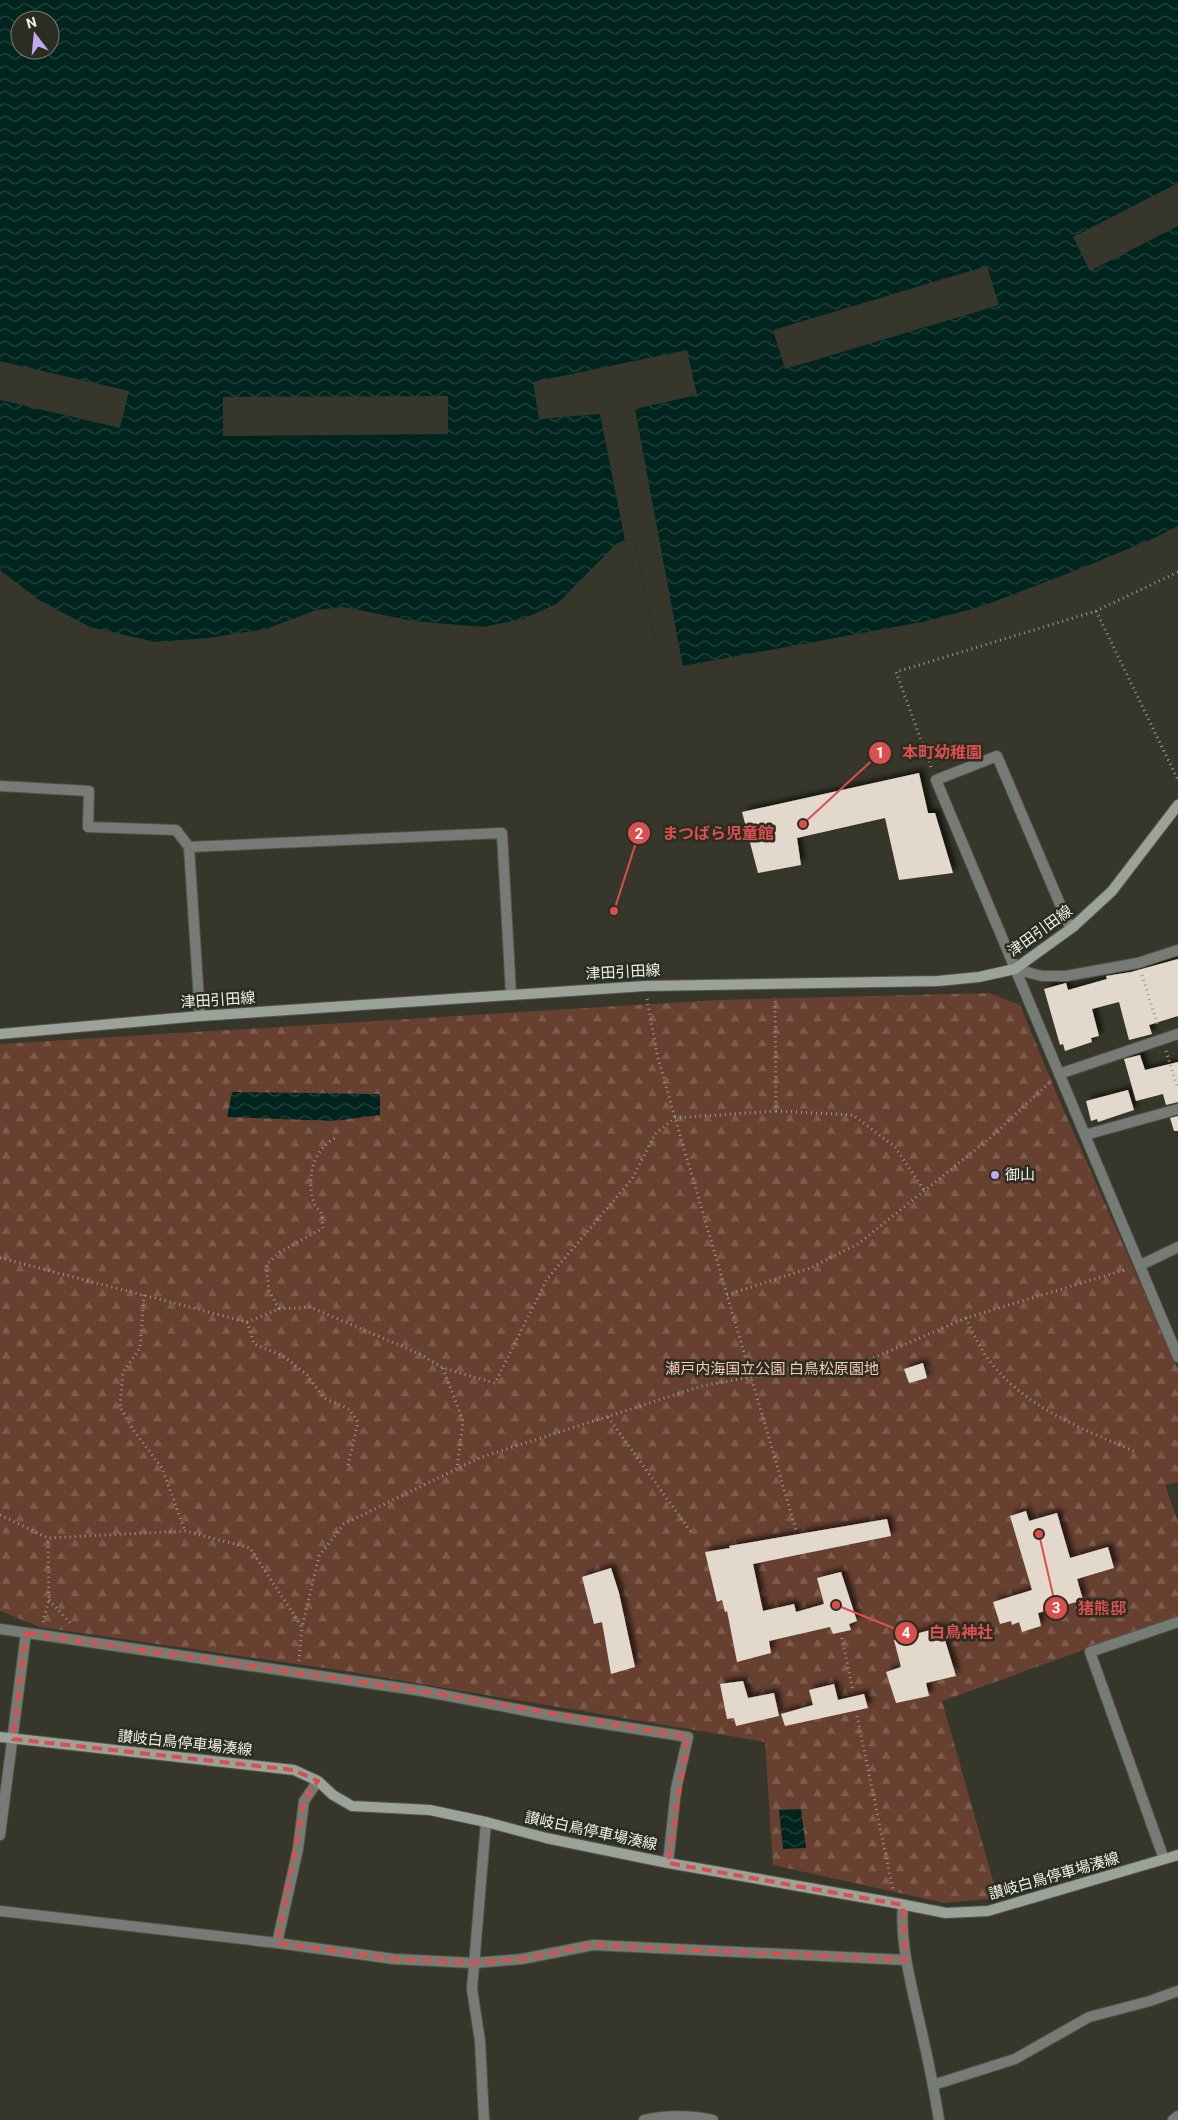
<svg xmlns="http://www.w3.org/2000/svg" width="1178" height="2120" font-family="Roboto,'Noto Sans JP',sans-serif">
	<defs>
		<pattern id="forest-firs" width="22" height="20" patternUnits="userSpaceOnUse" patternTransform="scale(1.25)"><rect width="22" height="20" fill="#674030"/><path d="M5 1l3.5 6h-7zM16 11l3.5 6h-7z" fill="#7d5c4e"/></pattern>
		<pattern id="water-waves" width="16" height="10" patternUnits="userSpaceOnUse" patternTransform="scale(1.25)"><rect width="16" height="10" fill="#00251f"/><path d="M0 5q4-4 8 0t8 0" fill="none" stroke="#264540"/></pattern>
		<filter id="shadow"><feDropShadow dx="4.5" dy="-4.5" stdDeviation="2.5" flood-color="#0009"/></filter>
	</defs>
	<rect width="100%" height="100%" fill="#36372a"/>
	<path fill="url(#forest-firs)" d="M990 993 1020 1005 1058 1097 1178 1369V1482L1165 1485 1178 1522V1616L942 1701 998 1898 945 1903 773 1865 765 1742 345 1671 40 1627 0 1611V1044L718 1000Z"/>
	<path fill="url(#water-waves)" fill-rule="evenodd" d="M0 0H1178V526L1152 539 1077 570 980 607 922 622 661 670 634 539 617 543 558 603 523 619 483 627 413 621 344 607 316 610 266 629 208 638 155 642 90 627 39 600 0 570ZM20 20H50V50H20Z
		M232 1092 380 1094V1115L334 1121 227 1117Z
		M801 1809 806 1848 783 1849 779 1810Z"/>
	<path fill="#36372a" d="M1178 183V226L1090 271 1073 237Z
		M987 266 999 305 785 369 773 330Z
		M687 350 697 395 635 409 683 667 661 670 634 539 625 541 600 414 539 419 533 382Z
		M0 361 129 391 120 428 0 400Z
		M448 396V434L223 436V397Z"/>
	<path fill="#e2d8cb" filter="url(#shadow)" d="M919 773 928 813H935L953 873 899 880 885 818 797 838 801 865 758 873 742 812Z
		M1178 959V1016L1149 1025 1152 1034 1129 1040 1119 1002 1092 1009 1099 1036 1091 1038 1092 1042 1065 1051 1063 1044 1060 1045 1044 989 1066 983 1068 990 1107 979 1106 976 1131 972Z
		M1140 1055 1145 1070 1178 1062V1102L1166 1105 1163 1094 1136 1101 1124 1059Z
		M1128 1090 1134 1110 1098 1122 1097 1119 1091 1121 1086 1101Z
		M1178 1116V1131H1174L1170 1118Z
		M923 1363 927 1378 909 1383 904 1369Z
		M1026 1511 1029 1521 1057 1513 1070 1558 1108 1547 1114 1568 1077 1579 1083 1600 1038 1613 1041 1626 1022 1632 1019 1622 1012 1625 1011 1621 1000 1624 993 1602 1032 1590 1010 1516Z
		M887 1519 891 1536 753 1564 763 1611 794 1604 796 1612 824 1604 817 1578 841 1572 857 1621 849 1624 851 1630 833 1634 830 1627 769 1641 771 1653 737 1662 727 1611 725 1612 722 1600 717 1602 705 1552 730 1548 729 1546Z
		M611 1568 619 1593 635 1667 611 1674 602 1622 594 1624 582 1577Z
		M941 1627 956 1676 926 1683 929 1696 896 1703 886 1672 901 1667 894 1640Z
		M743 1681 748 1698 774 1693 779 1716 736 1726 734 1718 727 1719 720 1684Z
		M834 1684 838 1700 864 1694 868 1708 785 1726 781 1714 813 1705 809 1690Z"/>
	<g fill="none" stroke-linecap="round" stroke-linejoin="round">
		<defs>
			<path id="minor" d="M0 786 89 791 88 827 176 830 189 847
				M1073 927 1068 923 997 756 936 780 1178 1357
				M1015 969 1042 976H1066L1138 963 1178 950
				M200 1016 189 847 502 833 511 994
				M1059 1074 1178 1034
				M1085 1135 1178 1109
				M1141 1265 1178 1247
				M0 1629 422 1691 548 1715 688 1737 676 1789 668 1863
				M0 1835 26 1633
				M1164 1859 1090 1652 1178 1622
				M0 1911 277 1943 394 1959 474 1963 522 1959 593 1945 906 1960
				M277 1943 298 1849 304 1801 318 1781
				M933 2085 1015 2059 1089 2017 1150 2001 1178 1991
				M484 2120 480 2041 472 1989 486 1822
				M644 2120C665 2115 692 2115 713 2120
				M1173 2120 1178 2116"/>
			<path id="tertiary" d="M903 1905C900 1940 909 1974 916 2007 925 2045 933 2082 939 2120"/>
			<path id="secondary" d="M0 1034 200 1016 645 986 938 981 979 977 1015 969 1073 927 1112 891 1178 805
				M0 1737 294 1770 318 1781 333 1795 352 1806 430 1810 486 1822 546 1838 668 1863 895 1903 946 1913 988 1911 1178 1855"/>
		</defs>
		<use href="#minor" stroke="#545549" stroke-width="12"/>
		<use href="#tertiary" stroke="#545549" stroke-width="12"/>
		<use href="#secondary" stroke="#545549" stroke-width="12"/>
		<path stroke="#999a8f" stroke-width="3" stroke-dasharray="1 4" stroke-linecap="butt" d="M1096 611 1178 780
			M931 767 896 672 1096 611 1178 572
			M1142 975 1158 1026
			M647 999 658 1058 675 1118 796 1530
			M1166 1051 1178 1089
			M776 1111 853 1115 895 1147 924 1190
			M0 1258 247 1322 279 1309 310 1307 420 1354 443 1368 495 1383 547 1279 632 1179 655 1134 675 1118 776 1111 775 997
			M144 1295 140 1348 123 1372 120 1407 134 1431 162 1468 185 1531
			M727 1295 810 1268 858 1244 990 1138 1049 1083
			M279 1309 269 1290 266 1265 280 1252 323 1228C322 1224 323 1217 321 1213 319 1209 315 1207 314 1203 306 1178 312 1151 335 1138
			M966 1318C972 1331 978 1344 986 1356 1022 1407 1081 1428 1136 1452
			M247 1322 254 1344 285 1357 307 1375 324 1398 349 1409 358 1422 348 1465
			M443 1368 463 1421 457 1468
			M608 1417 691 1532
			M0 1515 48 1538 185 1531 250 1548 302 1627 319 1556 344 1524 479 1458 702 1386 751 1377 850 1368 966 1318 1128 1269
			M49 1600 72 1625
			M43 1622 49 1599 48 1538
			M842 1638 853 1691
			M299 1661 302 1627
			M857 1716 893 1890"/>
		<use href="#minor" stroke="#767b76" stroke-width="10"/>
		<use href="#tertiary" stroke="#767b76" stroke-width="10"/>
		<use href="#secondary" stroke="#9aa29a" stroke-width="10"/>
	</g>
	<path fill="none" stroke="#db504f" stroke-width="4" stroke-dasharray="10 6" stroke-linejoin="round" d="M26 1633 422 1691 688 1737 668 1863 903 1905 906 1960 593 1945 522 1959 474 1963 394 1959 277 1943 304 1801 318 1781 294 1770 13 1739Z"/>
	<circle fill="#c2a7f2" stroke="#2b2d20" stroke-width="2" cx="995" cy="1175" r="5"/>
	<g text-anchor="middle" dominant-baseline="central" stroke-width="5" stroke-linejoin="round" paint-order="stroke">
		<g font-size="15" fill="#f0f1e9" stroke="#2b2d20">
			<text transform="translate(1040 931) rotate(-36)">津田引田線</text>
			<text transform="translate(623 972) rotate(-3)">津田引田線</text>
			<text transform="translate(218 1000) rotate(-4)">津田引田線</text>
			<text transform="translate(185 1743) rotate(6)">讃岐白鳥停車場湊線</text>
			<text transform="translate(591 1831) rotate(12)">讃岐白鳥停車場湊線</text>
			<text transform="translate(1054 1876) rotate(-16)">讃岐白鳥停車場湊線</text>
		</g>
		<g font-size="15" fill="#f0f1e9" stroke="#2b2d20" text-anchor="start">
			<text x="1005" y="1175">御山</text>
		</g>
		<g font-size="15" fill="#fcc9b5" stroke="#2b2d20">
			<text x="772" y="1369">瀬戸内海国立公園 白鳥松原園地</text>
		</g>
	</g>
	<path fill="none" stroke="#db504f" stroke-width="2" d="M803 824L880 753M614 911L639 833M1039 1534L1056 1608M836 1605L906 1633"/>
	<g fill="#db504f" stroke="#2b2d20" stroke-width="2">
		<circle cx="803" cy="824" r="5"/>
		<circle cx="614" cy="911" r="5"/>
		<circle cx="1039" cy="1534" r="5"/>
		<circle cx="836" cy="1605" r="5"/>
		<circle cx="880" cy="753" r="12"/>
		<circle cx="639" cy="833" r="12"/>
		<circle cx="1056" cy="1608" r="12"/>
		<circle cx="906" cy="1633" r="12"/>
	</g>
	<g font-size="15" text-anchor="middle" font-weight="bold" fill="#fff">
		<text x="880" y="758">1</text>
		<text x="639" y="839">2</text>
		<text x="1056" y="1613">3</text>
		<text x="906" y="1638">4</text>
	</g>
	<g font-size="16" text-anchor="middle" font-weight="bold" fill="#db504f" stroke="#2b2d20" stroke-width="5" stroke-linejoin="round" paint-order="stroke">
		<text x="942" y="758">本町幼稚園</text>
		<text x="718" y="839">まつばら児童館</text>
		<text x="1102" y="1614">猪熊邸</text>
		<text x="961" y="1638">白鳥神社</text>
	</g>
	<g transform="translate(35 35) rotate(344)"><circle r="24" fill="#2b2d20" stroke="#7a7b70"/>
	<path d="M0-4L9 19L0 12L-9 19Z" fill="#c2a7f2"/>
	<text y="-8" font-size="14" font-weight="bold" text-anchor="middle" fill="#f0f1e9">N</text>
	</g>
</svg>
